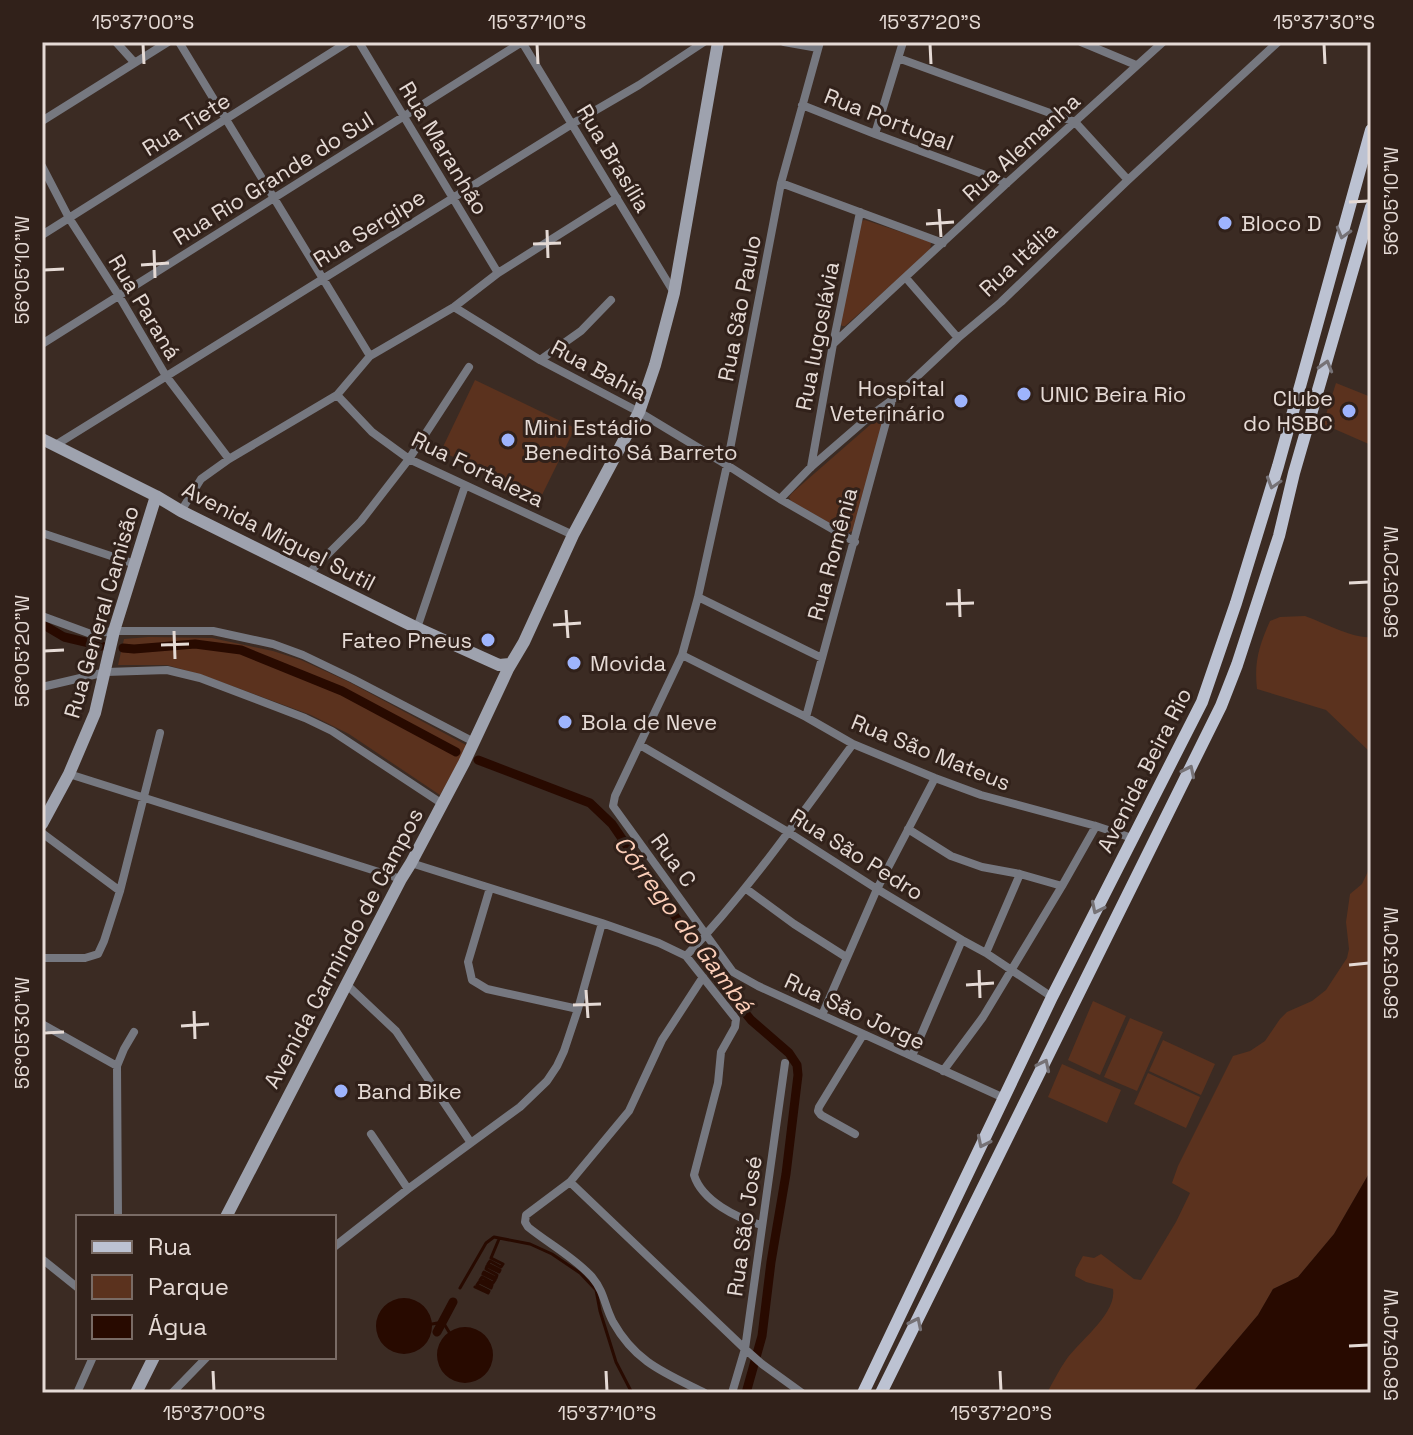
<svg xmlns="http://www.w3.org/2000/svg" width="1413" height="1435" font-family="'Space Grotesk',sans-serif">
	<rect width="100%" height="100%" fill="#3b2b23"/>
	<path fill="#5b321e" d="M865 220 931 242 930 251 845 326H842L840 323 861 221Z
		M475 380 575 428 540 499 441 451Z
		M1336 383 1371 397V445L1323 424Z
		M886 411 853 531 847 533 791 501 789 497 792 493Z
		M1305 616C1322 622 1354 639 1371 637V753L1326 710 1257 689C1254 662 1259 646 1270 621L1280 617Z
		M149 637 212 638 273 651 301 660 349 682 468 746 440 795 349 734 311 715 202 675 167 665H118L124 639Z
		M1371 865V1170L1334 1234 1298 1277 1273 1289 1258 1315 1192 1393H1047C1053 1382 1059 1370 1066 1360 1079 1341 1117 1314 1113 1289L1086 1282 1075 1276 1076 1269 1083 1256 1094 1258 1101 1254 1134 1279 1141 1280 1176 1222 1190 1193 1172 1183 1178 1166 1233 1056 1250 1051 1265 1041 1280 1019 1287 1012 1312 1001 1326 990 1347 958 1349 949 1346 922 1350 894 1362 884Z
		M1093 1001 1126 1016 1100 1075 1068 1060Z
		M1130 1018 1163 1032 1137 1091 1104 1077Z
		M1163 1040 1215 1064 1201 1095 1149 1071Z
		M1062 1064 1121 1090 1107 1123 1048 1097Z
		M1148 1073 1200 1097 1186 1128 1134 1104Z"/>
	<path fill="#280a00" d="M1371 1170V1393H1192L1258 1315 1273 1289 1298 1277 1334 1234Z
		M376 1326a28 28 0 1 1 56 0a28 28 0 1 1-56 0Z
		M437 1355a28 28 0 1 1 56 0a28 28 0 1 1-56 0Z"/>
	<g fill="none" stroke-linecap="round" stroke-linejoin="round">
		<path stroke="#280a00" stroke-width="3" d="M475 1287 488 1293 489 1291 477 1285 479 1282 491 1288 492 1285 480 1280 482 1277 493 1283 495 1280 483 1274 484 1272 496 1278 497 1275 486 1269 487 1266 499 1272 500 1270 488 1264 490 1261 501 1267 503 1264 491 1258 499 1239
			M460 1288 486 1243 494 1237 530 1244 552 1254 580 1273 596 1290 600 1311 616 1362 632 1393
			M432 1324 443 1322 449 1332"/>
		<path stroke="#280a00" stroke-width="9" d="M42 624 64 637 102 646
			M123 648 134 649 195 644 241 650 342 691 456 752
			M478 760 590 803 612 824 718 979 751 1020 789 1053 797 1065 798 1075 786 1174 771 1262 762 1336 746 1393
			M437 1332 453 1302"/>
		<path stroke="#767880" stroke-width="8" d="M116 42 134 62
			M179 42 370 356
			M359 42 498 273
			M522 42 673 291
			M784 42 818 48
			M820 42 781 183 727 465 698 597 682 655 615 796 613 806 733 972 758 986 1004 1098
			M1081 42 1136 65
			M898 58 1075 122 1128 180
			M802 105 875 134 1007 183
			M42 121 168 42
			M875 134 903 42
			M42 166 69 218 119 296 166 376 229 459
			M781 183 943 243
			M42 235 348 42
			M906 278 958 338
			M454 307 540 360 639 412 727 465 780 499 855 542
			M42 344 522 42
			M833 344 1007 183 1163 42
			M540 360 581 331 611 300
			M337 395 372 432 409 459 573 535
			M54 446 572 124 639 85 704 42
			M811 467 833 344 860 212
			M780 499 811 467 870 416 892 400 958 338 1001 302 1128 180 1278 42
			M181 511 201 479 229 459 337 395 370 356 454 307 498 273 617 198
			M42 533 135 564
			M309 573 361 521 409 459 469 367
			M698 597 822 658
			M42 616 91 634 114 631H213L273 644 303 655 353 679 474 742
			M417 628 465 486
			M682 655 806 717 853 744 935 778 981 795 1096 826 1132 838
			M42 687 106 672 167 670 200 678 305 718 332 731 441 803
			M806 717 892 400
			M640 745 788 832 877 889 962 940 986 953 1052 997
			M69 774 401 879
			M908 829 951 856 982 867 1020 874 1062 886
			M42 833 120 891
			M411 863 602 923 659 943 686 956 736 1019 735 1027 721 1052 718 1083 694 1175C702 1201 737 1218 761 1225
			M490 888 468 962 472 980 487 989 578 1009
			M745 888 794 924 846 957
			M986 953 1020 874
			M686 956C748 891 800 816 853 744
			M42 958H85L98 954 104 941 120 891 160 733
			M703 977 662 1040 629 1111 570 1182 526 1215 525 1222 528 1227C549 1244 574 1257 592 1277 605 1293 604 1305 613 1322 636 1363 665 1373 705 1393
			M346 984 396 1031 471 1143
			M822 1015 877 889 935 778
			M42 1024 117 1066
			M912 1056 962 940
			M943 1071 983 1017 1062 886 1096 826
			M371 1134 408 1189
			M855 1134 821 1115 818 1111 819 1107 863 1035
			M570 1182 745 1349 762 1364 802 1393
			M118 1217 117 1066 124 1049 134 1032
			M334 1247 408 1189 520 1107 547 1081 557 1066 564 1051 578 1009 602 923
			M42 1259 78 1288
			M77 1393 93 1357
			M172 1393 207 1357
			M732 1393 745 1349 785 1063"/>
		<path stroke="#9ea2ae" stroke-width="12" d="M42 439 156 496 181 511 417 628 499 665 510 664
			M42 824 69 774 95 713 114 631 156 496
			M226 1217 401 879 411 863 464 763 508 669 524 642 573 535 639 412 655 365 674 293 718 42
			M136 1393 154 1357"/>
		<path stroke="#bcc2d2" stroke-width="12" d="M863 1393 1052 997 1202 702 1236 603 1278 466 1371 130
			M881 1393 1221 706 1237 665 1279 536 1294 473 1371 207"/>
	</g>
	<defs><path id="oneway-chevron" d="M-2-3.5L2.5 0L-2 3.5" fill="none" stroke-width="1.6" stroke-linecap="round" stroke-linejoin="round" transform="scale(2)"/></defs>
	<g stroke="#767276">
		<use href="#oneway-chevron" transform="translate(1343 233) rotate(106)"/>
		<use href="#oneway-chevron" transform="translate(1326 366) rotate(-74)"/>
		<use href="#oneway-chevron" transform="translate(1273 483) rotate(107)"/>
		<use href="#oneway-chevron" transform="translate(1189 771) rotate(-64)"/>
		<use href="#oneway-chevron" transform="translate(1097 908) rotate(116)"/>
		<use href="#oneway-chevron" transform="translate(1044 1065) rotate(-64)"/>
		<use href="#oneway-chevron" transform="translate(983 1142) rotate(116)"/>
		<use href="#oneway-chevron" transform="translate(916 1323) rotate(-64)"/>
	</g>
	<path fill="none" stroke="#e5dad5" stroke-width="3" d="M143 44 144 64M537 44 538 64M930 44 931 64M1324 44 1325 64M1349 202 1369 201M939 209 941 237M926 224 954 222M547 230 548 258M533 244 561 243M154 250 155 278M141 265 169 263M44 270 64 269M1349 583 1369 582M959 589 960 617M946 604 974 603M566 610 568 638M553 625 581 623M174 631 175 659M161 645 189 644M44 651 64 650M1349 965 1369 963M979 970 980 998M966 985 994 983M586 990 588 1018M573 1005 601 1004M194 1011 195 1039M181 1026 209 1024M44 1033 64 1032M1349 1346 1369 1345M213 1371 214 1391M606 1371 607 1391M1000 1371 1001 1391"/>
	<g fill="#9eb4fd" stroke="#31211a" stroke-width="3">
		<circle cx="1225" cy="223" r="8"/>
		<circle cx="1024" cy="394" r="8"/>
		<circle cx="961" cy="401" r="8"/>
		<circle cx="1349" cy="411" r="8"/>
		<circle cx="508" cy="440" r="8"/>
		<circle cx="488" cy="640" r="8"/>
		<circle cx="574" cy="663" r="8"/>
		<circle cx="565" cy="722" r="8"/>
		<circle cx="341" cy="1091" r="8"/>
	</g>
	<g text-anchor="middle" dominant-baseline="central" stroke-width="6" stroke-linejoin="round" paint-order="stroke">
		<g font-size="22" fill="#e5dad5" stroke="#31211a">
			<text transform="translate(889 119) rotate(21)">Rua Portugal</text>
			<text transform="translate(186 124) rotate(-32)">Rua Tiete</text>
			<text transform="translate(1021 147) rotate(-42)">Rua Alemanha</text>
			<text transform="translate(444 148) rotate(59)">Rua Maranhão</text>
			<text transform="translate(614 158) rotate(59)">Rua Brasília</text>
			<text transform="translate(273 178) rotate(-32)">Rua Rio Grande do Sul</text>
			<text transform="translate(369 228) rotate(-32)">Rua Sergipe</text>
			<text transform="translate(1018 259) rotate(-43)">Rua Itália</text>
			<text transform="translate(145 307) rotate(59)">Rua Paraná</text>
			<text transform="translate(739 308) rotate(-79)">Rua São Paulo</text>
			<text transform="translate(817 336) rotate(-79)">Rua Iugoslávia</text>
			<text transform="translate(599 370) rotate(28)">Rua Bahia</text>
			<text transform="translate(478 469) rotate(26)">Rua Fortaleza</text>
			<text transform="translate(279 536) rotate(27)">Avenida Miguel Sutil</text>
			<text transform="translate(832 554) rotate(-75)">Rua Romênia</text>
			<text transform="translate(101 612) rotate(-74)">Rua General Camisão</text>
			<text transform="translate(931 752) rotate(22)">Rua São Mateus</text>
			<text transform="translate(1144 770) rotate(-63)">Avenida Beira Rio</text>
			<text transform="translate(857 854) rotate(32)">Rua São Pedro</text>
			<text transform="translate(674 860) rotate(54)">Rua C</text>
			<text transform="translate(343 948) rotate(-62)">Avenida Carmindo de Campos</text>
			<text transform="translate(855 1011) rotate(25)">Rua São Jorge</text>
			<text transform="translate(744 1226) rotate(-82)">Rua São José</text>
		</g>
		<g font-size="22" fill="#e5dad5" stroke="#31211a" text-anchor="start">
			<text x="1241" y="223">Bloco D</text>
			<text x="945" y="388" text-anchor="end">Hospital<tspan x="945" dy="25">Veterinário</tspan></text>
			<text x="1040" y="394">UNIC Beira Rio</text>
			<text x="1333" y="398" text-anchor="end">Clube<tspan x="1333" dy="25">do HSBC</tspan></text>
			<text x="524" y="427">Mini Estádio<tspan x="524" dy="25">Benedito Sá Barreto</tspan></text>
			<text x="472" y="640" text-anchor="end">Fateo Pneus</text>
			<text x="590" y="663">Movida</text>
			<text x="581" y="722">Bola de Neve</text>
			<text x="357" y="1091">Band Bike</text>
		</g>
		<g font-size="24" font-style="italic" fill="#fcceb8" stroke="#31211a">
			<text transform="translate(684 924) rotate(53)">Córrego do Gambá</text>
		</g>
	</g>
	<rect width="1413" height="1435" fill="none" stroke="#31211a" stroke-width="88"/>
	<rect x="76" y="1215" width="260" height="144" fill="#31211a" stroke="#796b65" stroke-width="2"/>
	<rect x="92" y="1241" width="40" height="12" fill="#bcc2d2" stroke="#796b65" stroke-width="2"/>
	<text x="148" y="1255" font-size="24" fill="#e5dad5">Rua</text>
	<rect x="92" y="1275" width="40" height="24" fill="#5b321e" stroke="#796b65" stroke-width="2"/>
	<text x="148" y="1295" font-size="24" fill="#e5dad5">Parque</text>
	<rect x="92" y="1315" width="40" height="24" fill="#280a00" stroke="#796b65" stroke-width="2"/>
	<text x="148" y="1335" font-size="24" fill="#e5dad5">Água</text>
	<rect x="44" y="44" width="1325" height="1347" fill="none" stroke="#e5dad5" stroke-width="3"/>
	<g font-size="20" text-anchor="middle" fill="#e5dad5">
		<text x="143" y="29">15°37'00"S</text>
		<text x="537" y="29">15°37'10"S</text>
		<text x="930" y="29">15°37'20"S</text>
		<text x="1324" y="29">15°37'30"S</text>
		<text transform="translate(1391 201) rotate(-90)" y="7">56°05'10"W</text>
		<text transform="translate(22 270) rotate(-90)" y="7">56°05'10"W</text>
		<text transform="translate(1391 582) rotate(-90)" y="7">56°05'20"W</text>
		<text transform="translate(22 651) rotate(-90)" y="7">56°05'20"W</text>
		<text transform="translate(1391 963) rotate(-90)" y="7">56°05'30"W</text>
		<text transform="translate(22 1033) rotate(-90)" y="7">56°05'30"W</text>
		<text transform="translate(1391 1345) rotate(-90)" y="7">56°05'40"W</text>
		<text x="214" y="1420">15°37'00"S</text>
		<text x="607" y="1420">15°37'10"S</text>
		<text x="1001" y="1420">15°37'20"S</text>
	</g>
</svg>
